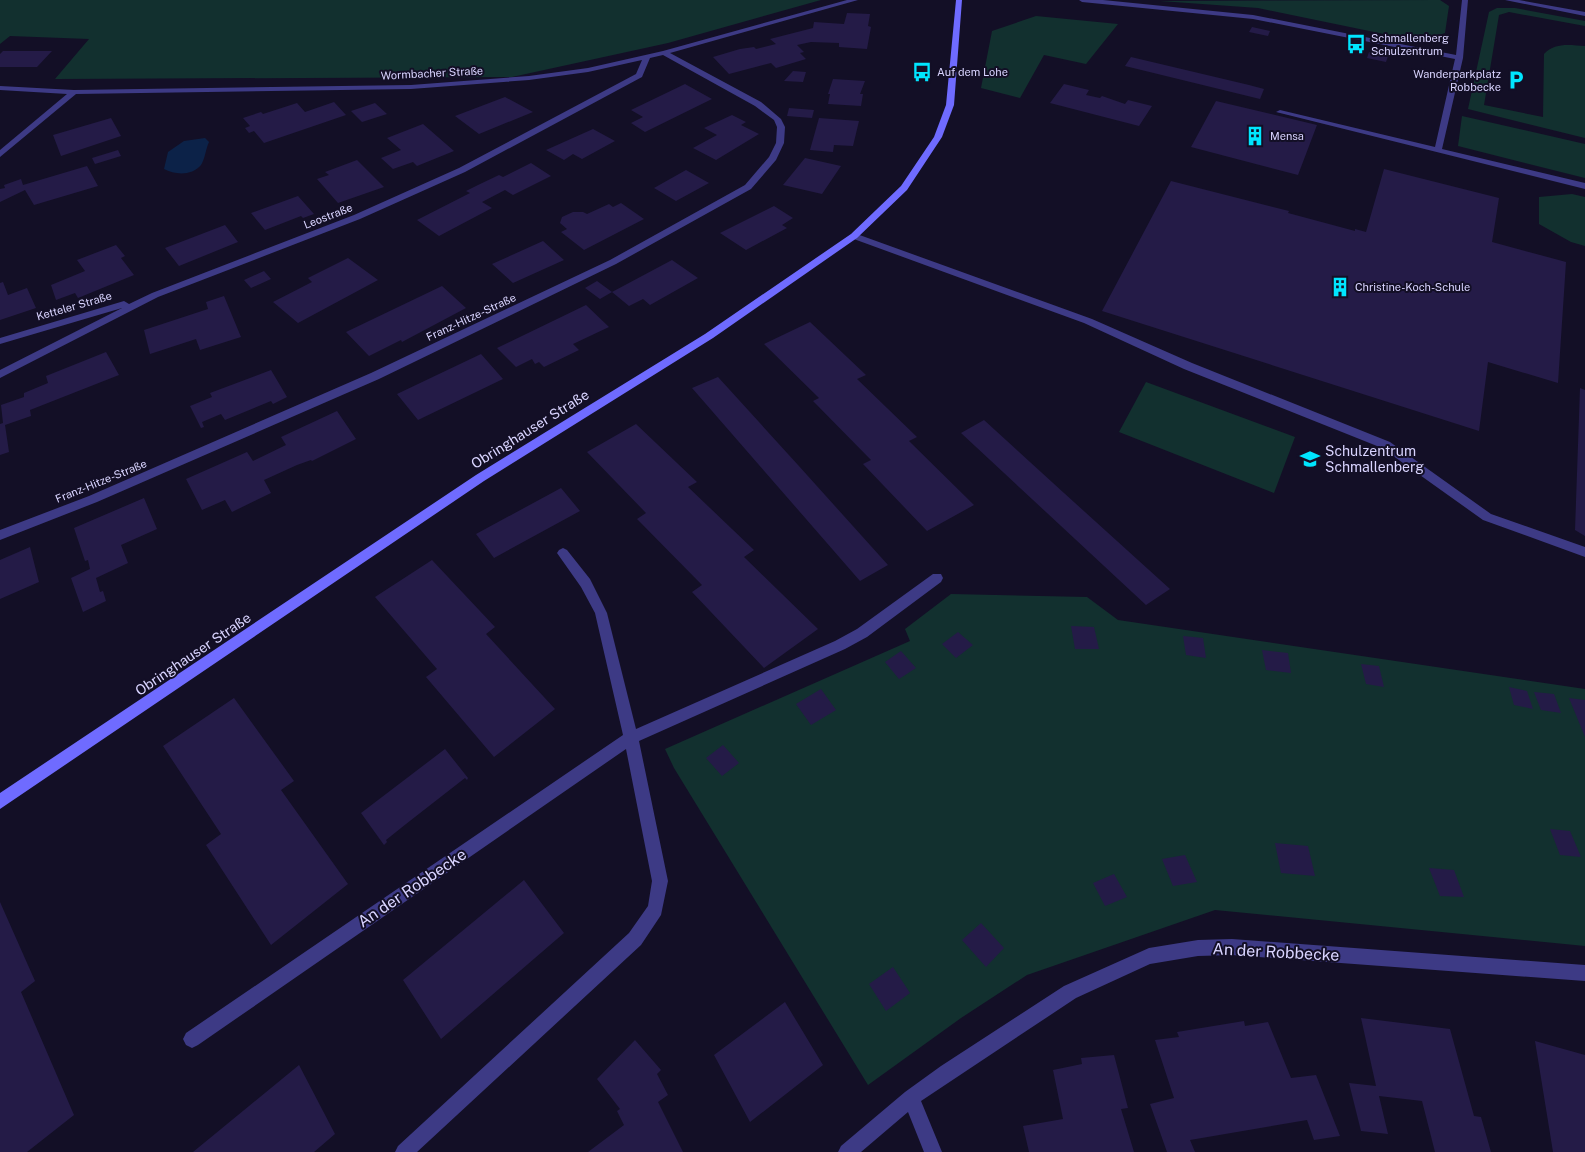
<svg xmlns="http://www.w3.org/2000/svg" width="1585" height="1152" font-family="'Public Sans',sans-serif">
	<rect width="100%" height="100%" fill="#130f26"/>
	<path fill="#12302f" d="M0 0H821L668 43 512 77 55 79 89 39 10 36 0 44Z
		M1440 0 1449 6 1445 33 1430 38 1408 39 1258 8 1160 1Z
		M1497 8H1515L1585 21V26L1509 12 1499 15 1484 105 1543 117 1544 54C1555 42 1570 45 1585 46V138L1468 109 1489 12Z
		M1036 16 1118 24 1086 64 1044 55 1020 98 981 88 992 31Z
		M1462 116 1585 144V178L1458 146Z
		M1572 194 1585 197V246L1571 242 1539 224V197Z
		M1146 382 1295 437 1274 493 1119 432Z
		M951 594 1087 597 1118 620 1585 689V946L1215 910 1027 975 961 1018 868 1085 674 768 665 749 910 641 905 629Z"/>
	<path fill="#0c2248" d="M205 138 209 142C206 148 205 159 201 165 192 176 175 175 164 169L168 152 184 141Z"/>
	<path fill="#241b47" d="M847 13 870 14 868 26 871 27 867 49 839 47V43L811 42 797 45 804 52 800 53 806 59 776 68 771 63 729 74 713 57 740 49 754 47 756 49 776 44 770 39 813 28 814 22 844 24Z
		M1252 27 1270 31 1268 36 1249 32Z
		M3 51H52L37 67H0V54Z
		M1369 52 1388 56 1386 62 1367 58Z
		M1131 57 1249 85 1264 89 1260 99 1125 66Z
		M793 71 806 72 803 82 784 81Z
		M833 79 865 81 860 94H863L861 106 828 104 830 94H828Z
		M685 84 712 99 645 132 631 123 643 117 631 110Z
		M1064 84 1089 90 1086 95 1100 98 1102 96 1125 104 1128 100 1152 106 1139 126 1050 103Z
		M505 97 533 112 479 134 455 116Z
		M1216 101 1317 125 1298 175 1191 147Z
		M334 102 346 115 264 143 254 131 249 133 245 128 250 126 243 118 261 112 263 114 297 103 305 112Z
		M375 103 387 114 362 122 351 111Z
		M789 108 814 110 812 118 787 116Z
		M732 115 746 122 741 125 759 134 716 160 693 148 717 135 704 128Z
		M111 118 121 136 61 156 53 135Z
		M819 118 859 121 853 146 834 145 833 152 810 150Z
		M423 124 454 151 417 166 413 162 393 169 381 158 401 150 387 138Z
		M593 129 615 141 582 159 573 154 564 160 546 150Z
		M118 150 121 156 95 164 92 158Z
		M805 158 841 166 822 194 783 185Z
		M357 160 384 187 338 203 317 179 329 175 325 172Z
		M531 163 551 176 513 195 505 190 482 202 492 208 439 236 417 220 470 193 466 191 478 185 499 175 503 177Z
		M87 166 98 186 34 205 25 190 0 202V189L5 188 4 185 21 179 23 185Z
		M1384 169 1499 198 1492 242 1566 262 1558 383 1488 362 1479 431 1102 311 1171 181 1289 211 1288 213 1355 231V229L1366 232Z
		M686 170 709 183 676 201 654 188Z
		M298 196 314 214 303 218 301 216 265 230 251 213Z
		M621 203 644 219 584 250 561 232 567 229 560 223 562 217 573 212H583L587 214 609 204 613 207Z
		M774 206 793 218 782 225 787 228 746 250 720 233Z
		M225 225 238 242 179 266 165 248Z
		M543 241 564 260 513 283 492 264Z
		M116 245 125 256 121 258 134 275 78 298 75 293 56 300 51 285 85 271 77 260Z
		M348 258 378 280 298 323 273 302 312 282 308 278Z
		M672 260 698 278 650 305 643 299 629 306 612 292Z
		M264 271 271 279 251 288 244 280Z
		M597 281 612 292 600 299 585 288Z
		M3 282 8 295 27 288 36 308 0 320V283Z
		M442 286 466 308 402 342 401 340 369 356 346 332Z
		M224 296 241 337 200 350 196 339 150 354 144 330 208 309 206 302Z
		M586 305 609 327 573 344 579 350 544 367 539 362 535 364 532 359 516 367 497 348Z
		M810 322 866 375 857 379 917 437 909 441 974 505 927 531 863 464 871 460 813 401 819 398 764 344Z
		M106 352 119 375 30 410 31 416 5 425 9 452 0 455V424L3 423 1 405 24 397V393L48 383 46 376Z
		M481 354 503 379 418 420 397 394Z
		M271 370 287 397 273 404 271 401 225 420 221 414 202 422 204 427 201 428 190 406 212 397 210 393Z
		M718 377 798 465 888 565 860 581 692 388Z
		M1580 388 1585 390V536L1575 530Z
		M337 411 356 439 312 461 311 460 297 465 264 480 271 493 232 512 225 500 202 510 186 479 247 452 253 461 286 445 281 437Z
		M984 420 1064 493 1170 589 1146 605 1132 592 961 433Z
		M636 424 697 482 688 487 754 550 744 557 818 629 764 668 692 592 702 585 637 519 646 513 587 452Z
		M561 488 580 511 494 558 476 534Z
		M144 498 157 529 121 545 128 563 96 578 100 592 103 591 106 601 83 612 71 578 90 569 88 560 85 561 74 528Z
		M30 547 39 582 0 599V560Z
		M432 560 495 627 486 634 555 709 494 757 426 677 437 669 375 597Z
		M1071 626 1094 627 1099 649H1075Z
		M958 632 973 645 956 658 942 644Z
		M1183 636 1203 638 1206 658 1186 655Z
		M1262 650 1288 653 1291 673 1266 670Z
		M901 651 916 668 899 679 885 662Z
		M1361 664 1379 666 1384 687 1366 684Z
		M1509 687 1527 691 1533 709 1514 705Z
		M821 689 836 710 811 725 796 704Z
		M1534 692 1554 694 1561 713 1541 710Z
		M234 698 294 781 281 790 348 884 271 945 206 845 221 834 163 746Z
		M1569 698 1585 700V737Z
		M723 745 739 763 722 776 706 758Z
		M445 749 468 778 467 780 465 778 406 824 386 840 387 842 384 845 361 813Z
		M1550 829 1570 831 1581 857 1560 855Z
		M1275 843 1308 846 1315 876 1281 873Z
		M1185 855 1197 882 1173 886 1162 859Z
		M1429 868 1454 870 1464 897 1440 896Z
		M1114 874 1127 897 1105 906 1093 883Z
		M524 880 564 933 441 1039 403 980Z
		M0 902 35 981 21 992 74 1115 27 1152H0Z
		M981 923 1004 948 986 967 962 940Z
		M893 967 910 993 886 1011 869 984Z
		M785 1002 823 1065 750 1122 714 1055Z
		M1361 1018 1450 1029 1474 1116 1481 1117 1491 1152H1435L1422 1101 1379 1096 1388 1134 1361 1131 1349 1083 1376 1086Z
		M1244 1021 1245 1026 1268 1022 1291 1078 1316 1075 1340 1136 1314 1140 1307 1120 1190 1140 1195 1152H1167L1150 1104 1174 1098 1155 1040 1179 1037 1177 1032Z
		M635 1040 661 1070 657 1074 668 1095 658 1102 683 1152H588L624 1125 617 1111 620 1109 597 1079Z
		M1535 1041 1585 1055V1152H1553Z
		M1114 1055 1128 1108 1121 1109 1134 1152H1029L1023 1126 1063 1119 1053 1070 1082 1064 1081 1058Z
		M299 1065 335 1134 314 1152H193Z"/>
	<g fill="none" stroke-linecap="round" stroke-linejoin="round">
		<path fill="#3d3a85" fill-rule="evenodd" d="M1079 0H1103L1253 15 1456 55 1462 0H1468L1463 58 1442 149 1585 183V189L1276 112 1280 110 1435 147 1455 59 1253 19 1082 2Z
			M854 233 1092 319 1192 363 1390 442 1491 514 1585 547V557L1483 520 1382 448 1184 369 1084 323 851 238 849 236Z"/>
		<path fill="#3d3a85" fill-rule="evenodd" d="M847 0H858L670 53 761 102 781 119 785 127 784 143 776 160 751 189 616 264 379 379 97 502 0 540V530L89 496 371 373 610 260 745 185 769 157 776 143 777 127 774 120 755 106 663 55 650 58 642 77 465 172 360 219 158 297 0 378V370L122 308 0 344V338L124 301 129 304 152 293 354 215 459 168 636 74 642 60 588 72 529 80 411 89 76 94 0 157V150L67 94 0 90V86L74 90 411 85 529 76 588 68 663 51Z
			M1505 0H1519L1585 12V16Z
			M563 548 567 550 590 579 607 613 636 729 835 641 857 629 933 574H941L943 578 941 582 867 637 845 649 639 741 668 881 661 915 641 945 417 1152H395L398 1146 629 933 648 906 652 881 626 749 198 1045 192 1048 186 1045 183 1039 186 1033 623 735 595 613 581 587 557 553 559 550Z
			M1232 939 1585 965V981L1232 955 1198 956 1150 964 1076 998 921 1101 942 1152H924L908 1112 861 1152H838L841 1146 905 1092 941 1066 1064 986 1149 948 1198 940Z"/>
		<path fill="#6f6bff" fill-rule="evenodd" d="M956 0H962L954 105 942 137 907 190 857 238 713 338 484 481 0 809V793L476 475 705 334 851 234 901 186 934 137 946 105Z"/>
	</g>
	<defs>
		<symbol id="bus-bare" viewBox="-9 -9 18 18"><path d="M-5-6H5V4H4V6H2V4H-2V6H-4V4H-5ZM-3.5-4V0h7V-4ZM-3.5 1.2v1.5H-2V1.2ZM2 1.2v1.5H3.5V1.2Z" fill="#00e5ff" stroke="#130f26" stroke-width="2.5" paint-order="stroke"/></symbol>
		<symbol id="parking-bare" viewBox="-9 -9 18 18"><path d="M-3.5-5.5H1a3.5 3.5 0 0 1 0 7H-1V5.5H-3.5ZM-1-3.4V-.6H.8a1.4 1.4 0 0 0 0-2.8Z" fill="#00e5ff" stroke="#130f26" stroke-width="2.5" paint-order="stroke"/></symbol>
		<symbol id="building-bare" viewBox="-9 -9 18 18"><path d="M-4-6H4V6H1V3H-1V6H-4ZM-2.5-4.3h1.7v1.8h-1.7ZM.8-4.3h1.7v1.8H.8ZM-2.5-1h1.7V.8h-1.7ZM.8-1h1.7V.8H.8Z" fill="#00e5ff" stroke="#130f26" stroke-width="2.5" paint-order="stroke"/></symbol>
		<symbol id="school-bare" viewBox="-9 -9 18 18"><path d="M0-5L7-2L0 1L-7-2ZM-4 1L0 2.5L4 1V4Q0 6-4 4Z" fill="#00e5ff" stroke="#130f26" stroke-width="2.5" paint-order="stroke"/></symbol>
	</defs>
	<g fill-rule="evenodd">
		<use href="#bus-bare" x="1342" y="30" width="28" height="28"/>
		<use href="#bus-bare" x="908" y="58" width="28" height="28"/>
		<use href="#parking-bare" x="1502" y="66" width="28" height="28"/>
		<use href="#building-bare" x="1241" y="122" width="28" height="28"/>
		<use href="#building-bare" x="1326" y="273" width="28" height="28"/>
		<use href="#school-bare" x="1296" y="445" width="28" height="28"/>
	</g>
	<g text-anchor="middle" dominant-baseline="central" stroke-width="4" stroke-linejoin="round" paint-order="stroke">
		<g font-size="11" fill="#d9d4ff" stroke="#130f26" text-anchor="start">
			<text x="1371" y="38">Schmallenberg<tspan x="1371" dy="13">Schulzentrum</tspan></text>
			<text x="937" y="72">Auf dem Lohe</text>
			<text x="1501" y="74" text-anchor="end">Wanderparkplatz<tspan x="1501" dy="13">Robbecke</tspan></text>
			<text x="1270" y="136">Mensa</text>
			<text x="1355" y="287">Christine-Koch-Schule</text>
		</g>
		<g font-size="11" fill="#d9d4ff" stroke="#130f26">
			<text transform="translate(432 73) rotate(-3)">Wormbacher Straße</text>
			<text transform="translate(328 216) rotate(-21)">Leostraße</text>
			<text transform="translate(74 306) rotate(-16)">Ketteler Straße</text>
			<text transform="translate(471 317) rotate(-25)">Franz-Hitze-Straße</text>
			<text transform="translate(101 481) rotate(-22)">Franz-Hitze-Straße</text>
		</g>
		<g font-size="14" fill="#d9d4ff" stroke="#130f26">
			<text transform="translate(530 429) rotate(-32)">Obringhauser Straße</text>
			<text transform="translate(193 654) rotate(-34)">Obringhauser Straße</text>
		</g>
		<g font-size="14" fill="#d9d4ff" stroke="#130f26" text-anchor="start">
			<text x="1325" y="451">Schulzentrum<tspan x="1325" dy="16">Schmallenberg</tspan></text>
		</g>
		<g font-size="16" fill="#d9d4ff" stroke="#130f26">
			<text transform="translate(412 888) rotate(-34)">An der Robbecke</text>
			<text transform="translate(1276 952) rotate(3)">An der Robbecke</text>
		</g>
	</g>
</svg>
